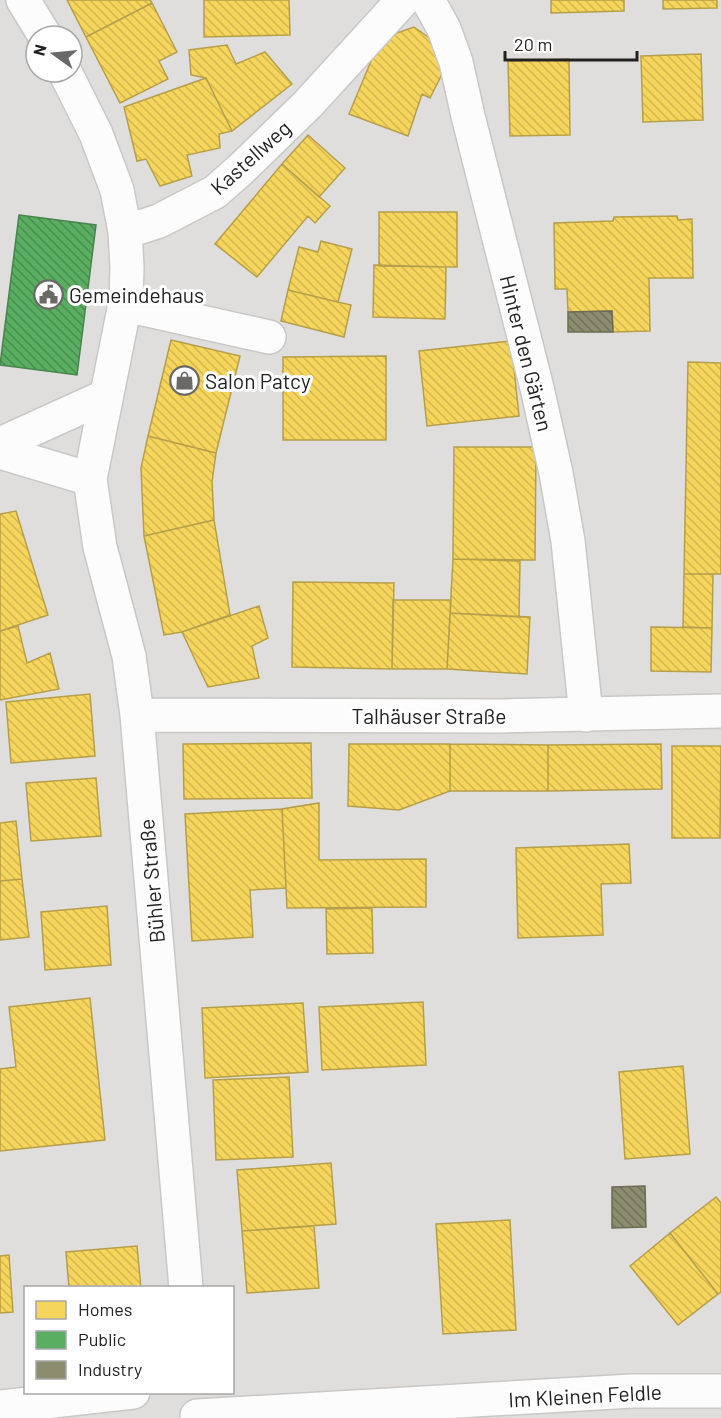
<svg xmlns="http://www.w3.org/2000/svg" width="721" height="1418" font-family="Barlow,sans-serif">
	<defs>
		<pattern id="homes-back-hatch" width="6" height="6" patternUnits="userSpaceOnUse" patternTransform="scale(1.5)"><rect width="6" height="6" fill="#f6d55c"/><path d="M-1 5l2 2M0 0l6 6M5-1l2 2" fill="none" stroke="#d3b750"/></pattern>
		<pattern id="public-back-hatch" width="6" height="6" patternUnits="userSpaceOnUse" patternTransform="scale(1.5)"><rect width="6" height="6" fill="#5aae61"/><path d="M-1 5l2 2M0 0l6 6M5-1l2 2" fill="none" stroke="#4a8d50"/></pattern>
		<pattern id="industry-back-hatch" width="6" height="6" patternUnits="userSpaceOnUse" patternTransform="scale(1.5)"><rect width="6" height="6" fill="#8c8c6e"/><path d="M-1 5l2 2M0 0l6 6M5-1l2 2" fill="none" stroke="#72725a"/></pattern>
	</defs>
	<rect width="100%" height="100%" fill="#f0eeeb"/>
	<path fill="#dfdedc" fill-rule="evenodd" d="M0 0H721V1418H0ZM36 36H72V72H36ZM26 1288H232V1392H26Z"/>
	<path fill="url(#homes-back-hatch)" stroke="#b69f4b" stroke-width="1.5" d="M67 0H150L152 3 86 37Z
		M204 0H289L290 35 204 37Z
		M551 0H624V11L551 13Z
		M663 0H717V8L663 9Z
		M152 3 177 52 159 61 168 79 120 103 86 37Z
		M414 27 438 44 442 74 430 98 422 94 408 136 349 114 374 54 388 36Z
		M227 45 236 64 265 52 292 84 232 131 206 78 191 75 189 50Z
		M701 54 703 120 643 122 641 56Z
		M569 59 570 135 510 136 508 61Z
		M206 78 232 131 219 134 220 148 187 155 192 176 160 186 146 159 137 161 124 107Z
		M308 135 345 168 319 197 282 164Z
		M282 164 330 206 315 223 308 216 257 277 215 244Z
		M379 212H457V267L379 266Z
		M677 216 678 220 692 219 693 278H649L650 331 613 332 612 311 568 312 567 289H555L554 223 613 221 614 217Z
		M321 241 352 249 338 302 288 290 299 247 318 252Z
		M374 265 446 267 445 319 373 317Z
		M288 290 351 305 344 337 281 321Z
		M171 340 240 356 216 453 148 436Z
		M511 341 519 416 427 426 419 351Z
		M386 356V440H283V357Z
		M688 362 721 363V574H684Z
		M148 436 216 453 212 482 214 520 144 536 141 468Z
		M454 447H536L535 560 453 559Z
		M16 511 48 615 0 631V514Z
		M214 520 230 615 182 632 164 635 144 536Z
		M453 559 520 561 519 617 450 613Z
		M684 574H713L712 628 683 627Z
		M293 582 394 583 392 669 292 667Z
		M393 600H451L447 669H392Z
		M259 606 268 638 252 646 259 678 208 687 182 632Z
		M450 613 530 617 527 674 447 669Z
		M18 626 27 663 50 653 59 689 0 700V631Z
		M651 627 712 628 711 672 651 671Z
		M90 694 95 756 11 763 6 702Z
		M311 743 312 798 184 799 183 744Z
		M349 744H450V791L399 810 348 806Z
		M450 744 548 745V791H450Z
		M661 744 662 789 548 791V745Z
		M672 746H721L720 838H672Z
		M96 778 101 836 31 841 26 783Z
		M319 803V860L426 859V907L287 908 282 809Z
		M282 809 286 888 250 890 253 937 192 941 185 814Z
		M16 821 22 879 0 881V823Z
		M629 844 631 883 601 884 603 935 518 938 516 848Z
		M22 879 29 937 0 940V881Z
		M107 906 111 965 45 970 41 912Z
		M372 908 373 953 327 954 326 909Z
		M90 998 105 1140 0 1151V1069L16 1067 9 1007Z
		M423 1002 426 1065 322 1070 319 1007Z
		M303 1003 308 1072 205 1078 202 1008Z
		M683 1066 690 1154 625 1159 619 1072Z
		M289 1077 293 1157 216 1160 213 1080Z
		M331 1163 336 1224 242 1231 237 1170Z
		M716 1197 721 1203V1292L718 1294 670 1233Z
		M510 1220 516 1330 443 1334 436 1224Z
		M314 1226 319 1288 247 1293 242 1231Z
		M670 1233 718 1294 678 1325 630 1266Z
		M137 1246 141 1288H69L66 1252Z
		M9 1255 13 1312 0 1313V1256Z"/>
	<path fill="url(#public-back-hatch)" stroke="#49844e" stroke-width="1.5" d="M19 215 96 225 77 375 0 365Z"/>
	<path fill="url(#industry-back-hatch)" stroke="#6c6c57" stroke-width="1.5" d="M612 311 613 332H568V312Z
		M645 1186 646 1227 612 1228V1187Z"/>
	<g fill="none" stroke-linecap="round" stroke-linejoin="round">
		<defs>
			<path id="minor" d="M23 0 45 36
				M428 0 444 29 456 62 468 116 537 388 556 473 568 541 586 715
				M65 72 96 134 117 190 125 232 127 267 126 299 90 479 100 547 129 656 137 715 186 1288
				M125 232 159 221 215 192 240 170 308 104 403 0
				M125 305 269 337
				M0 444 106 396
				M0 452 90 479
				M137 715 499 716 721 711
				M0 1407 133 1392
				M197 1416 632 1391H721"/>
		</defs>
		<use href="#minor" stroke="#c9c8c7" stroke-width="36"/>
		<use href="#minor" stroke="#fdfcfc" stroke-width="33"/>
	</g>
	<defs>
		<symbol id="civic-ring" viewBox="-11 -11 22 22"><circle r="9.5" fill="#fff" stroke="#6a6968" stroke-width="1.5"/><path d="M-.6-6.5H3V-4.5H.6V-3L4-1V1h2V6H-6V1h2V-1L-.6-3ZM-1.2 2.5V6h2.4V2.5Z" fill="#6a6968"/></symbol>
		<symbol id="shop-ring" viewBox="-11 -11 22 22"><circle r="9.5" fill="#fff" stroke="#6a6968" stroke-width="1.5"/><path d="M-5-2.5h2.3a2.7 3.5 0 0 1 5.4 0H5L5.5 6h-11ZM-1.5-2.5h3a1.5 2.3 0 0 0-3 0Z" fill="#6a6968"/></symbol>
	</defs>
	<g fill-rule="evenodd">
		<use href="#civic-ring" x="32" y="278" width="33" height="33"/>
		<use href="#shop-ring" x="168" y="364" width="33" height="33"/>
	</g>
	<g text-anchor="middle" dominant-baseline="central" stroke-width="6" stroke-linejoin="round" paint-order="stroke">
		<g font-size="21" fill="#222" stroke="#fff">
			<text transform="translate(250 157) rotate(-42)">Kastellweg</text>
			<text transform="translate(527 353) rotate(76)">Hinter den Gärten</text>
			<text x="429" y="715">Talhäuser Straße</text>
			<text transform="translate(151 881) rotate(-95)">Bühler Straße</text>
			<text transform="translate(585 1395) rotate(-3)">Im Kleinen Feldle</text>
		</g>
		<g font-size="21" fill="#222" stroke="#fff" text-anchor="start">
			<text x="69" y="294">Gemeindehaus</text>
			<text x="205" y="380">Salon Patcy</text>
		</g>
	</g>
	<rect x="24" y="1286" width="210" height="108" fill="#ffffff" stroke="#a7a7a7" stroke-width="1.5"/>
	<rect x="36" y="1301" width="30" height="18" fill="#f6d55c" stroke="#a7a7a7" stroke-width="1.5"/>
	<text x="78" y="1316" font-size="18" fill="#222222">Homes</text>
	<rect x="36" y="1331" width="30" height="18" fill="#5aae61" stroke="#a7a7a7" stroke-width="1.5"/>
	<text x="78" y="1346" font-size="18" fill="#222222">Public</text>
	<rect x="36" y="1361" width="30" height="18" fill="#8c8c6e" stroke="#a7a7a7" stroke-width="1.5"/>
	<text x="78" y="1376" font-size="18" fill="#222222">Industry</text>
	<g transform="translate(54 54) rotate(285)"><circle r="28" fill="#ffffff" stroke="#a7a7a7" stroke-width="1.5"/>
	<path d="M0-4.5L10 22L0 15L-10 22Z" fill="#6a6968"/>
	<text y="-9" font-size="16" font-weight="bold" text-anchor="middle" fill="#222222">N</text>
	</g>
	<path d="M505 51v9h132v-9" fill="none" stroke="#222222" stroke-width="3"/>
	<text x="514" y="51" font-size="18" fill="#222222" stroke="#ffffff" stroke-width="4.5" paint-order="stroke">20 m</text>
</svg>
